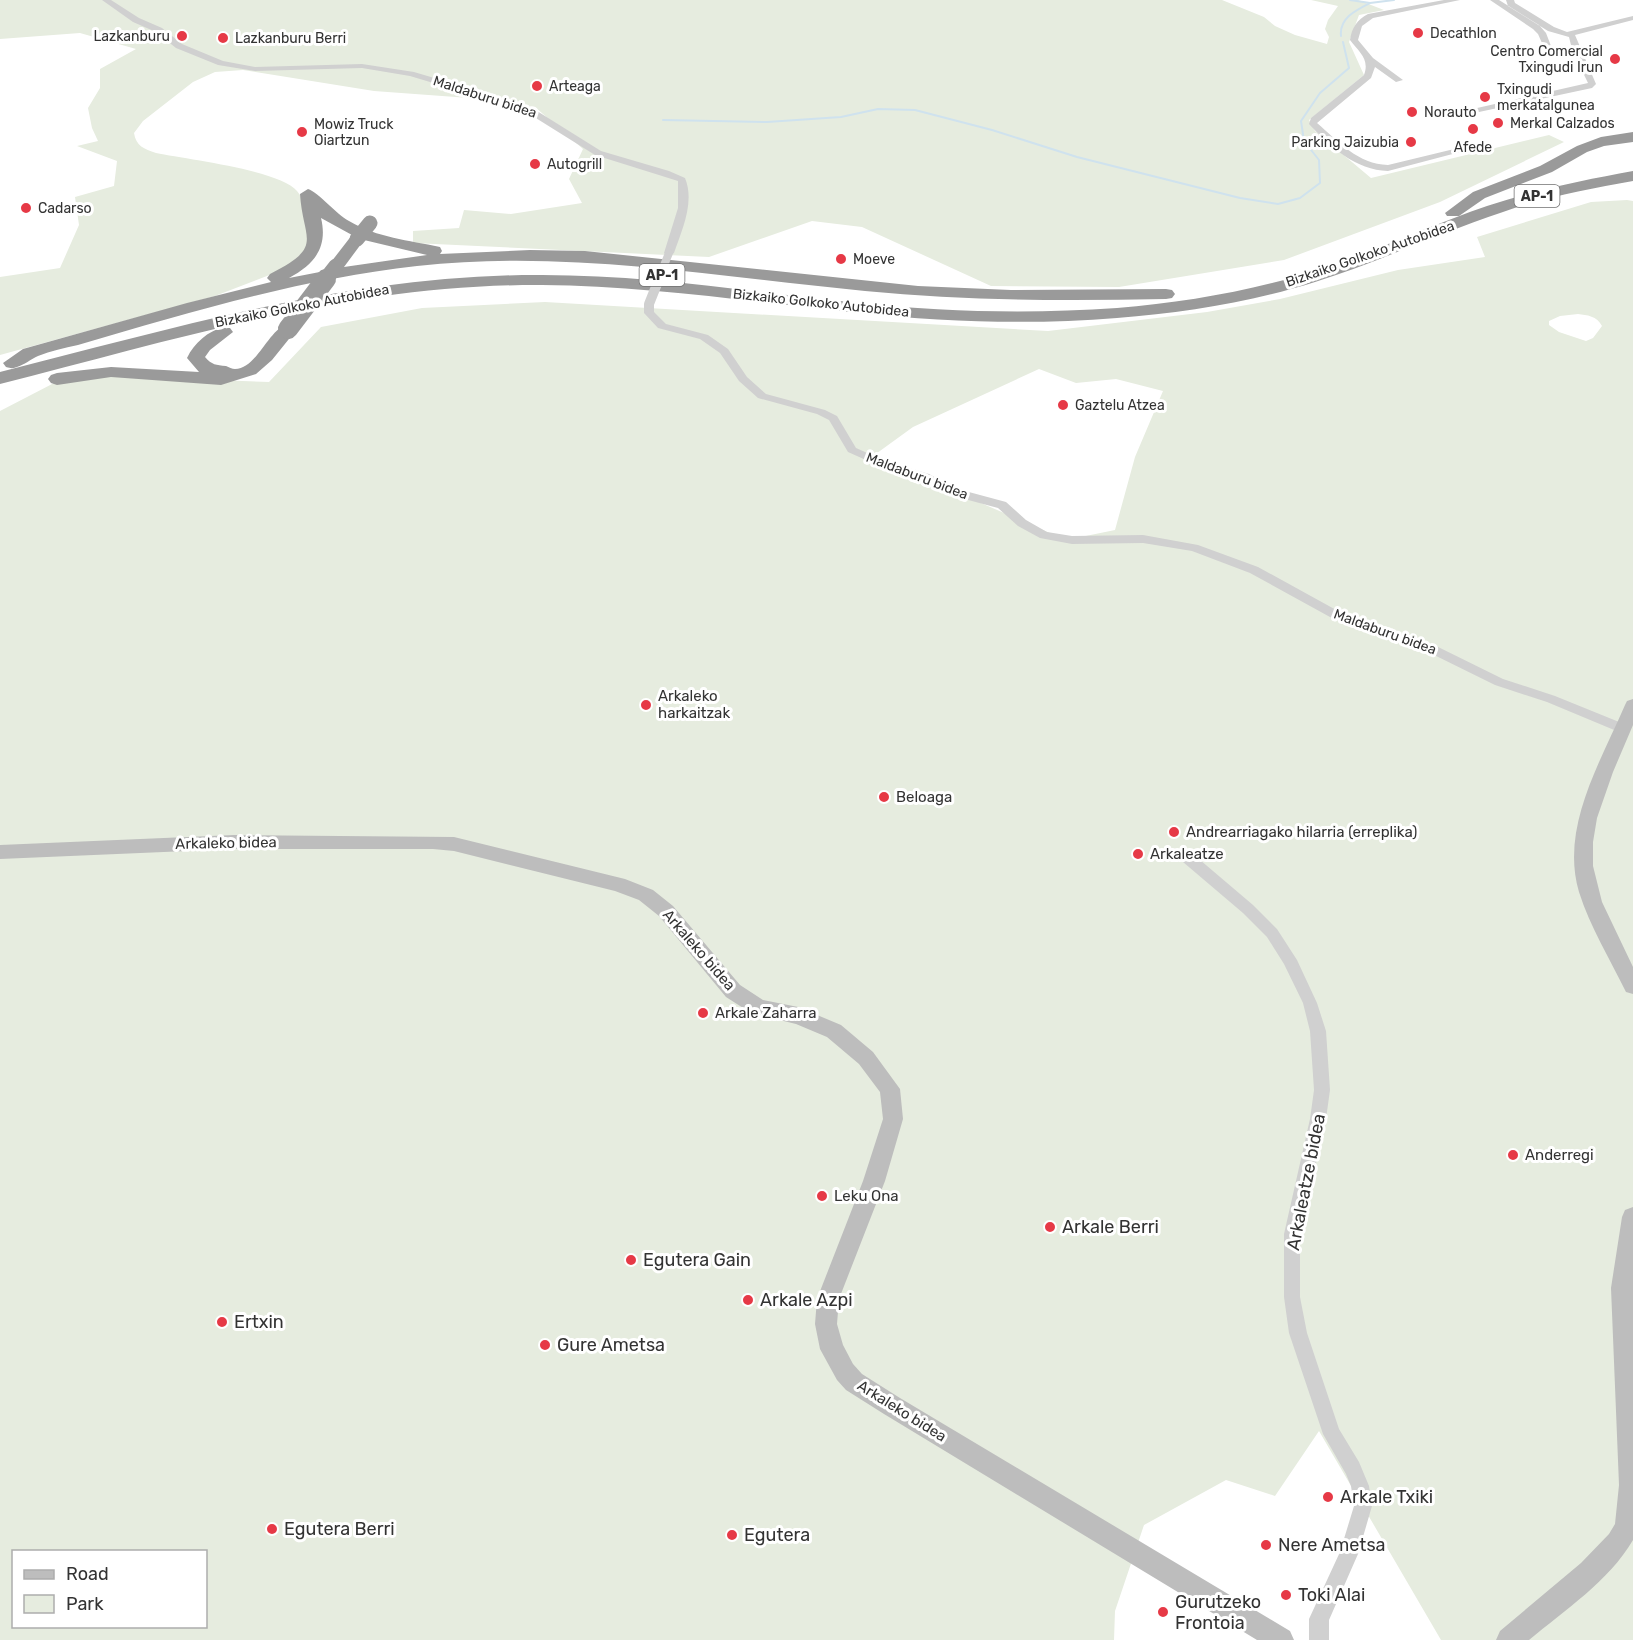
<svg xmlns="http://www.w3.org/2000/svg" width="1633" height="1640" font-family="Rubik,sans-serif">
	<rect width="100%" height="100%" fill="#fff"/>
	<path fill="#e6ecdf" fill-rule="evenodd" d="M0 0H1222L1264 17 1275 26 1295 35 1327 44 1329 37 1325 29 1328 20 1338 6 1311 0H1358L1384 10 1359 15 1349 42 1364 75 1309 120 1315 131 1371 178 1549 135 1564 142 1440 202 1284 260 1119 287 991 286 862 227 812 221 709 257 413 243V231L459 228 464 210 511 214 582 203 569 179 583 149 535 107 483 99 374 91 243 70 215 72 193 82 143 121 134 133C136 146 144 149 156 153 185 159 280 170 297 191 310 206 310 229 308 247L285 269 215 296 0 355V277L60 268 79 225 75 197 114 186 117 161 77 146 98 141 92 128 88 108 100 88V69L136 49 80 33 0 39Z
		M1627 200 1633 201V1640H1441L1319 1431 1275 1496 1226 1480 1144 1525 1115 1611 1114 1640H0V411L56 382 105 376 269 382 321 327 422 308 545 302 1048 331 1207 312 1280 299 1398 270 1485 257 1477 237 1591 202ZM1578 314C1587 315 1597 316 1602 326L1593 338 1586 341 1559 332 1549 325V321L1560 316ZM1039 369 1076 383 1116 379 1163 391 1135 457 1115 530 1066 540 873 456 913 427ZM14 1552H206V1626H14Z"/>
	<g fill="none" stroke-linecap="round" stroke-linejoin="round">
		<path stroke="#cfe2ee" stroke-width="2" d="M1350 0 1370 3 1394 0
			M1341 36C1339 18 1356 10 1370 3
			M663 120 767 122 841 117 878 109 915 110 992 130 1077 157 1240 198 1278 204 1300 198 1320 183 1319 160 1304 141 1301 121 1320 93 1349 68 1343 42"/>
		<path fill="#d0d0d0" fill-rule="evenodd" d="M102 0H111L139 18 162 28 182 44 223 61 255 67 362 64 414 72 529 106 601 151 669 171 685 178C695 202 682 230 674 253L669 256 664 253 678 208V181L595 155 523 110 410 76 362 68 255 71 218 65 176 48 156 32 133 22Z
			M1444 0H1460L1373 18 1362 26 1358 40 1373 58 1403 80 1396 82 1375 67 1371 78 1317 123C1339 142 1358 164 1388 165L1479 143 1483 146 1388 171C1356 170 1330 147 1309 124L1311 118 1364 75C1370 59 1359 52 1350 40 1352 27 1357 20 1368 14Z
			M1490 0H1499L1539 25 1546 33 1551 46 1562 50 1572 49 1569 37 1548 31 1508 6 1506 0H1514L1515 3 1554 27 1567 32 1633 16V20L1575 35 1596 84 1592 88 1446 119V115L1588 83 1574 54H1562L1545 50 1538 34 1533 29Z
			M649 301 654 304V312L666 324 708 335 728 349 747 377 766 394 825 410 837 416 856 448 883 460 929 474 954 488 1006 502 1026 520 1047 532 1072 536 1143 535 1198 545 1258 567 1338 611 1361 621 1430 643 1503 679 1555 696 1629 726 1630 729 1624 734 1619 732 1547 702 1495 685 1422 649 1353 627 1330 617 1250 573 1192 551 1143 543 1072 544 1040 538 1018 526 998 508 946 494 921 478 875 464 848 452 829 420 817 414 758 398 739 381 720 353 700 339 658 328 644 313V304Z
			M1188 853 1193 854 1253 905 1277 929 1297 960 1317 1003 1326 1031 1330 1090 1326 1119 1300 1234V1297L1307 1333 1339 1429 1359 1462 1369 1486 1372 1506 1358 1554 1329 1620V1640H1309V1619L1340 1552 1354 1506 1351 1486 1346 1474 1323 1434 1289 1333 1284 1297V1234L1310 1119 1314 1090 1310 1031 1303 1003 1284 964 1267 937 1243 913 1183 862 1181 858 1183 854Z"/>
		<path fill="#bdbdbd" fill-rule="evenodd" d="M1633 699V725L1613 772 1597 818 1593 842V866L1602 902 1633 967V994L1626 992C1610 959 1590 927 1579 892 1560 828 1600 763 1625 705L1627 701Z
			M234 835 454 837 625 879 653 890 673 906 740 985 763 1000 798 1007 841 1025 873 1052 900 1089 903 1119 885 1181 839 1299 837 1324 843 1345 853 1364 862 1374 900 1398 1290 1631 1294 1640H1257L884 1414 846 1390 837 1380 820 1349 815 1324 817 1299 863 1181 883 1119 880 1092 859 1064 827 1037 796 1024 751 1013 726 997 659 916 639 900 615 891 454 851 433 849H234L0 859V845Z
			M1633 1207V1540C1609 1581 1565 1610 1529 1640H1496L1500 1631 1581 1563 1609 1534 1615 1524 1619 1485 1611 1288 1622 1217 1625 1210Z"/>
		<path fill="#9a9a9a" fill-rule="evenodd" d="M1633 132V142L1604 146 1587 152 1552 172 1485 198 1459 216H1447L1445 213 1473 192 1540 166 1577 146 1601 137Z
			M1633 171V181C1589 189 1545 197 1503 212 1439 233 1379 262 1315 282 1251 302 1184 313 1117 318 1031 325 944 322 858 313 753 302 648 286 542 285 353 284 181 338 0 384V372C179 327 355 274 542 275 648 275 753 292 858 303 944 312 1031 314 1117 308 1178 303 1240 293 1298 276 1363 257 1423 228 1487 206 1534 190 1584 180 1633 171Z
			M308 189C318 192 336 214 349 221 378 238 408 240 440 247L442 251 440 254 530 250 585 251 918 286 1011 290 1166 289 1172 290 1175 294 1172 298 1166 299C1065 301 965 301 865 291 715 277 568 249 417 266 301 279 189 312 78 345 64 348 51 351 38 356 31 359 24 365 17 367 11 369 11 368 6 367L3 363 23 349 187 303 271 282 267 278 270 274C325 246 303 241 300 194ZM321 218 352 235 328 266 330 270 289 278C315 264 328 247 321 218ZM364 240 427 255 344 267Z
			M288 324 294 325 297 329 272 360 256 374 221 385 111 377 57 385 51 383 48 379 51 375 57 373 111 367 199 372 187 358C194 343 208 331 224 327L230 328 233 332 210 350 205 357C212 365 216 365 226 366 229 367 232 369 235 369 257 369 269 328 288 324Z"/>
		<path stroke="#d0d0d0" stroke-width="8" d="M658 280 669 253"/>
		<path stroke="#d0d0d0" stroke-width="10" d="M649 304 659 279"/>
		<path stroke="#9a9a9a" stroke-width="15" d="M357 239 370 223
			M325 280 336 266"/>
		<path stroke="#9a9a9a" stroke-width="20" d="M288 329 326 279"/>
	</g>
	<g fill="#e63946" stroke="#fff" stroke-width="2">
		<circle cx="1418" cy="33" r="6"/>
		<circle cx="182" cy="36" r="6"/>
		<circle cx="223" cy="38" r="6"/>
		<circle cx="1615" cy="59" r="6"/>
		<circle cx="537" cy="86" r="6"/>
		<circle cx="1485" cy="97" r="6"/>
		<circle cx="1412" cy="112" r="6"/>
		<circle cx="1498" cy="123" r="6"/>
		<circle cx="1473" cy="129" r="6"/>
		<circle cx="302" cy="132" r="6"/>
		<circle cx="1411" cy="142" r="6"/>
		<circle cx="535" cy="164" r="6"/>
		<circle cx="26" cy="208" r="6"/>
		<circle cx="841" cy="259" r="6"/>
		<circle cx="1063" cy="405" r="6"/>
		<circle cx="646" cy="705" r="6"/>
		<circle cx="884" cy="797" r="6"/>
		<circle cx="1174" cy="832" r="6"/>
		<circle cx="1138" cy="854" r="6"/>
		<circle cx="703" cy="1013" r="6"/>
		<circle cx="1513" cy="1155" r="6"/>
		<circle cx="822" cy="1196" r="6"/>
		<circle cx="1050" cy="1227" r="6"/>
		<circle cx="631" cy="1260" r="6"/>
		<circle cx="748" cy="1300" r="6"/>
		<circle cx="222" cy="1322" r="6"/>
		<circle cx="545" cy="1345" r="6"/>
		<circle cx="1328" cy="1497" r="6"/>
		<circle cx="272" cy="1529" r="6"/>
		<circle cx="732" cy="1535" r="6"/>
		<circle cx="1266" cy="1545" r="6"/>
		<circle cx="1286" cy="1595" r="6"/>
		<circle cx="1163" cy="1612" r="6"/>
	</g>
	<g text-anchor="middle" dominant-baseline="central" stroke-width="6" stroke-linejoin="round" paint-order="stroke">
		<g font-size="14" fill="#333" stroke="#fff" text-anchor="start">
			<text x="1430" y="33">Decathlon</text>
			<text x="170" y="36" text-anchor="end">Lazkanburu</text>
			<text x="235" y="38">Lazkanburu Berri</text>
			<text x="1603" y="51" text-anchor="end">Centro Comercial<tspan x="1603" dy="16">Txingudi Irun</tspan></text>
			<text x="549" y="86">Arteaga</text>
			<text x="1497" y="89">Txingudi<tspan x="1497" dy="16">merkatalgunea</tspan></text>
			<text x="1424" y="112">Norauto</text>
			<text x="1510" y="123">Merkal Calzados</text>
			<text x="314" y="124">Mowiz Truck<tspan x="314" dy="16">Oiartzun</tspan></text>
			<text x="1399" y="142" text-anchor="end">Parking Jaizubia</text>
			<text x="1473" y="147" text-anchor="middle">Afede</text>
			<text x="547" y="164">Autogrill</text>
			<text x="38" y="208">Cadarso</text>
			<text x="853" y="259">Moeve</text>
			<text x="1075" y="405">Gaztelu Atzea</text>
		</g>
		<g font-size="14" fill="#333" stroke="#fff">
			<text transform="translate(485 97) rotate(18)">Maldaburu bidea</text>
			<text transform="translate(1370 254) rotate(-19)">Bizkaiko Golkoko Autobidea</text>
			<text transform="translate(821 303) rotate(6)">Bizkaiko Golkoko Autobidea</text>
			<text transform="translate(302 306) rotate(-11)">Bizkaiko Golkoko Autobidea</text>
			<text transform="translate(917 476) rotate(21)">Maldaburu bidea</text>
			<text transform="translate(1385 632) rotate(20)">Maldaburu bidea</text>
		</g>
		<g fill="#fff" stroke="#707070" stroke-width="1.5">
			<rect x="1514.5" y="185" width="45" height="22" rx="4.5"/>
			<rect x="639.5" y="264" width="45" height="22" rx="4.5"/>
		</g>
		<g font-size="14" font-weight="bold" fill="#333">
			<text x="1537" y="196">AP-1</text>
			<text x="662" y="275">AP-1</text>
		</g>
		<g font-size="15" fill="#333" stroke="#fff" text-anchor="start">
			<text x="658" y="696">Arkaleko<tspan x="658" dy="17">harkaitzak</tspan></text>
			<text x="896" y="797">Beloaga</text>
			<text x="1186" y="832">Andrearriagako hilarria (erreplika)</text>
			<text x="1150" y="854">Arkaleatze</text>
			<text x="715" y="1013">Arkale Zaharra</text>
			<text x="1525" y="1155">Anderregi</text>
			<text x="834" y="1196">Leku Ona</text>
		</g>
		<g font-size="15" fill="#333" stroke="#fff">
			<text transform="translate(226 843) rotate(-1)">Arkaleko bidea</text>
			<text transform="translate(699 950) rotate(49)">Arkaleko bidea</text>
			<text transform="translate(902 1411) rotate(32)">Arkaleko bidea</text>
		</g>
		<g font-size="18" fill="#333" stroke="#fff">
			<text transform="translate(1306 1182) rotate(-79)">Arkaleatze bidea</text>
		</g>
		<g font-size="18" fill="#333" stroke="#fff" text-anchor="start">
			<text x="1062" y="1227">Arkale Berri</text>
			<text x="643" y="1260">Egutera Gain</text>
			<text x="760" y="1300">Arkale Azpi</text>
			<text x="234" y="1322">Ertxin</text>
			<text x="557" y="1345">Gure Ametsa</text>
			<text x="1340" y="1497">Arkale Txiki</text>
			<text x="284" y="1529">Egutera Berri</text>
			<text x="744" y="1535">Egutera</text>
			<text x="1278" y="1545">Nere Ametsa</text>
			<text x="1298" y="1595">Toki Alai</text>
			<text x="1175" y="1602">Gurutzeko<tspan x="1175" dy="21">Frontoia</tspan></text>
		</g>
	</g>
	<rect x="12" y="1550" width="195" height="78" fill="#ffffff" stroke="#adadad" stroke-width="1.5"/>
	<rect x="24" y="1570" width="30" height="9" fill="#bdbdbd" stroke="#adadad" stroke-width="1.5"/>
	<text x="66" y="1580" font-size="18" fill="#333333">Road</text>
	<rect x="24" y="1595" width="30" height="18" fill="#e6ecdf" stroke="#adadad" stroke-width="1.5"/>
	<text x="66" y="1610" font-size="18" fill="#333333">Park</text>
</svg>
